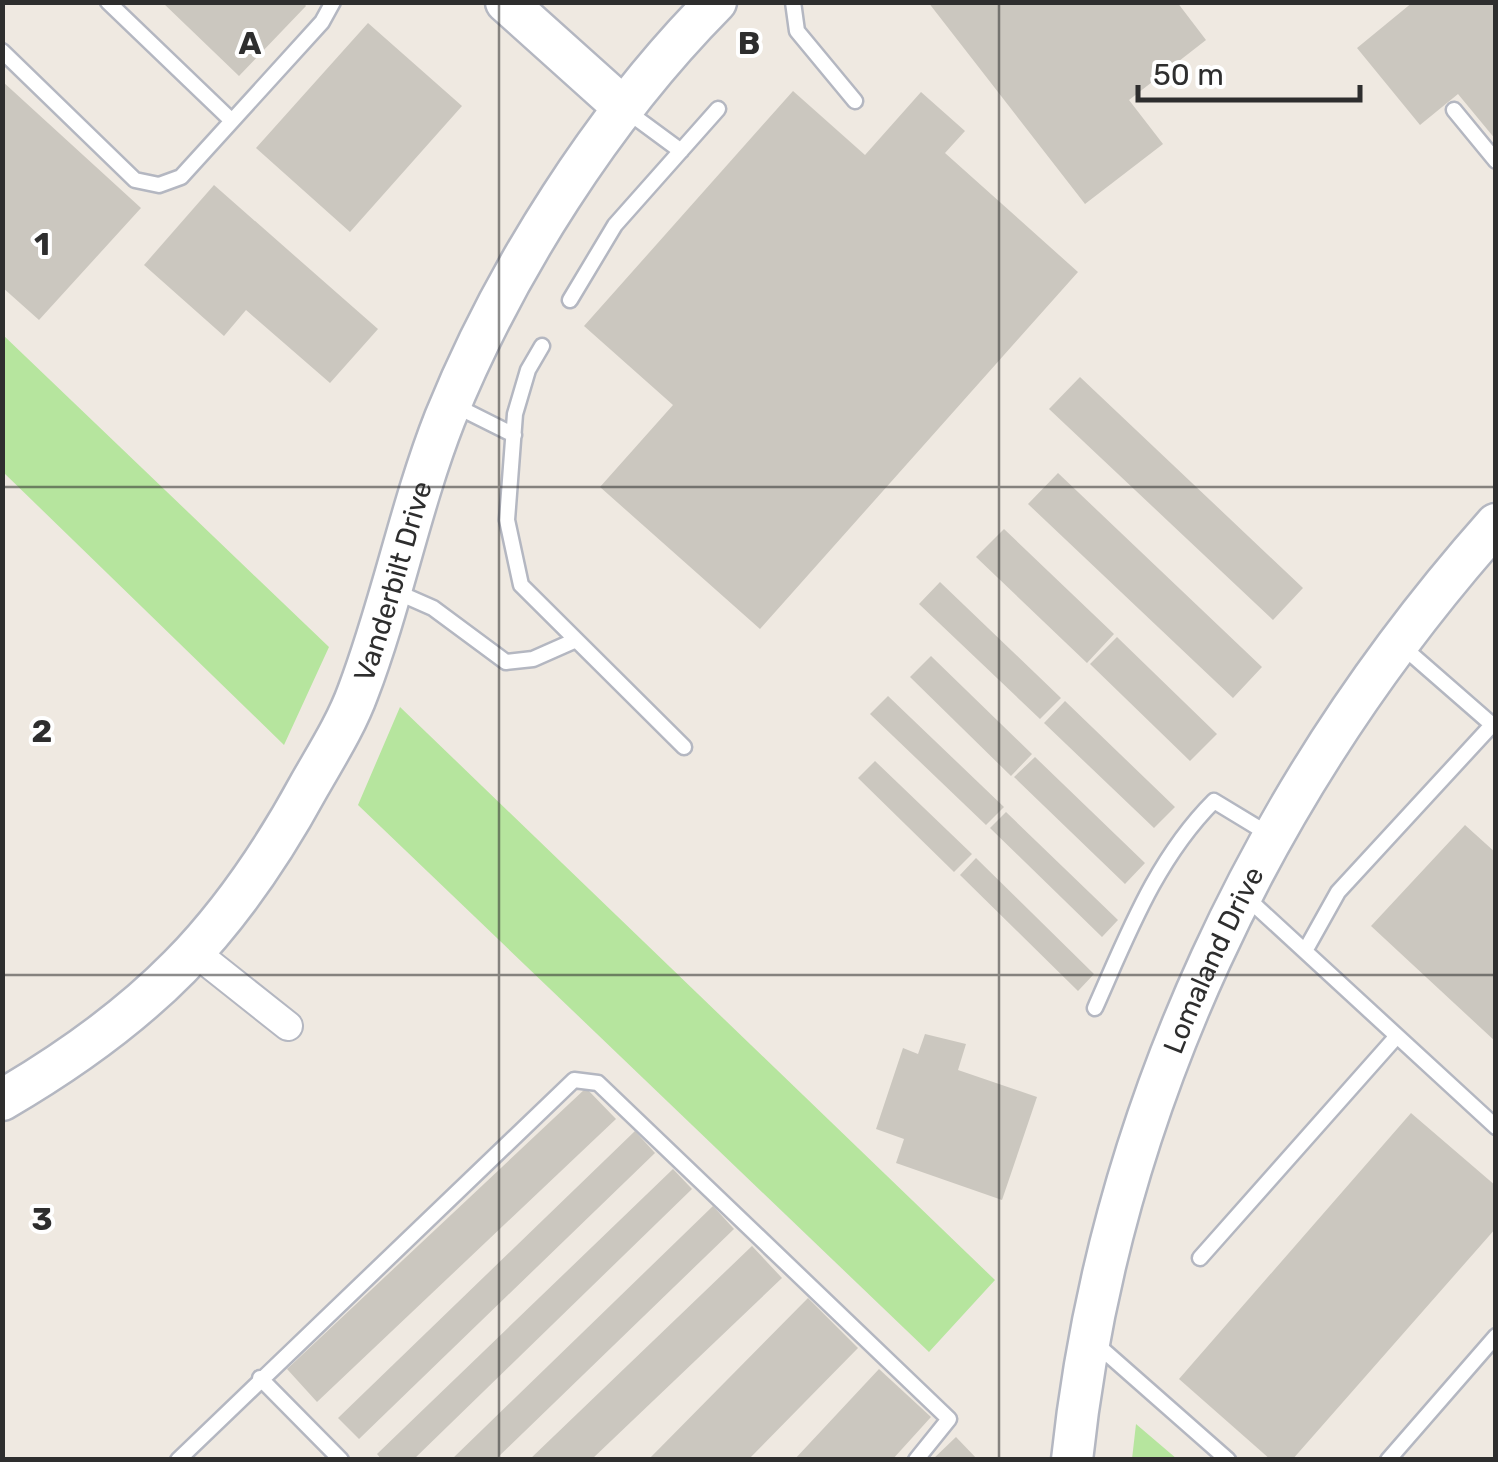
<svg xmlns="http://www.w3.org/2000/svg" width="1498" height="1462" font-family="Rubik,sans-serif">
	<rect width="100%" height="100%" fill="#efe9e1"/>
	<path fill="#b6e59e" d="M2 334 329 647 284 745 3 472Z
		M400 707 995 1280 929 1352 358 805Z
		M1136 1424 1177 1459H1132Z"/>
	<path fill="#cbc7bf" d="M162 2H303L306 6 239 76Z
		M928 2H1177L1206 40 1129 100 1163 144 1085 204Z
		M1413 2H1496V140L1458 94 1420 125 1357 48Z
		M368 23 462 106 350 232 256 148Z
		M2 81 141 208 39 320 2 287Z
		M793 91 865 155 921 92 965 131 945 153 1078 272 760 629 600 487 673 405 584 326Z
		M214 185 378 329 330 383 246 310 224 336 144 265Z
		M1080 377 1303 588 1273 620 1049 409Z
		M1058 473 1262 667 1233 698 1028 504Z
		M1004 529 1114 634 1087 663 976 557Z
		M940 582 1061 698 1040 719 919 604Z
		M1117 637 1217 734 1190 761 1090 664Z
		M931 656 1032 754 1011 776 910 677Z
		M888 696 1004 807 986 825 870 714Z
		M1065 701 1175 807 1154 828 1044 723Z
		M1035 757 1145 863 1125 884 1014 777Z
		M875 761 972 854 954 872 858 778Z
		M1006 812 1118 920 1102 937 990 828Z
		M1465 825 1496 853V1042L1371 926Z
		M976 858 1094 974 1078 991 960 875Z
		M925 1034 966 1044 958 1070 1037 1097 1002 1200 896 1163 904 1139 876 1129 903 1048 918 1054Z
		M586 1088 616 1119 317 1402 287 1369Z
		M1411 1113 1496 1186V1228L1292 1460H1271L1179 1379Z
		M635 1131 655 1153 359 1439 338 1418Z
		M673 1169 692 1189 413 1460H382L377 1454Z
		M713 1206 734 1229 495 1460H451Z
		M752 1246 782 1278 591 1460H529Z
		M808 1298 858 1348 748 1460H648Z
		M879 1369 931 1417 892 1460H794Z
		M956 1437 978 1460H932Z"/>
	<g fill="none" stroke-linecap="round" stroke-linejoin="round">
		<defs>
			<path id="lane" d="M108 2 232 121
				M793 2 797 31 855 101
				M2 51 135 180 159 185 181 177 322 22 333 2
				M624 109 681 151
				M1454 110 1496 161
				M570 300 615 225 718 109
				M542 346 528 370 515 414 507 520 521 585 684 747
				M456 406 514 435
				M392 590 433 608 506 662 533 659 576 640
				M1402 646 1496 728
				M1246 897 1496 1127
				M1305 951 1338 892 1492 725
				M1095 1008C1128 934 1156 859 1214 801L1270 835
				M1200 1258 1397 1036
				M1094 1342 1228 1460
				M260 1378 341 1460
				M178 1460 574 1080 598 1083 949 1419 916 1460
				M1388 1460 1496 1336"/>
			<path id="street" d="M196 953 288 1026"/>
			<g id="secondary">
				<path d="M506 2 624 108"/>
				<path id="s1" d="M2 1100C146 1016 229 933 309 786 326 756 346 725 358 692 392 603 410 507 445 418 505 270 603 116 716 2"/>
				<path id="s2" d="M1072 1460C1109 1111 1264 785 1496 524"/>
			</g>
		</defs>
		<use href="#lane" stroke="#b4b7c1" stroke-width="19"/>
		<use href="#street" stroke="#b4b7c1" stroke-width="32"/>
		<use href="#secondary" stroke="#b4b7c1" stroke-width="45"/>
		<use href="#lane" stroke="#fff" stroke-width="14"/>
		<use href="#street" stroke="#fff" stroke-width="28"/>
		<use href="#secondary" stroke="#fff" stroke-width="40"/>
	</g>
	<path fill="none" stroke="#2e2e2e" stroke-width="2.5" stroke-opacity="0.55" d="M499 2V1460M999 2V1460M2 487H1496M2 975H1496"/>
	<g text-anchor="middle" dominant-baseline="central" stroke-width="8" stroke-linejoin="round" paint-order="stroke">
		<g font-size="28" fill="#2e2e2e" stroke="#fff">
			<text stroke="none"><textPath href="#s1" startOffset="668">Vanderbilt Drive</textPath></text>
			<text stroke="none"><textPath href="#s2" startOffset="522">Lomaland Drive</textPath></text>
		</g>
	</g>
	<g font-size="32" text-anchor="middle" font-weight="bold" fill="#2e2e2e" stroke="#fff" stroke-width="8" stroke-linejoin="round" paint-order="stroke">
		<text x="250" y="54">A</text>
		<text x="749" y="54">B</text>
		<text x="42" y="255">1</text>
		<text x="42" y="742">2</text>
		<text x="42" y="1230">3</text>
	</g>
	<rect width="1498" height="1462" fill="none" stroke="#2e2e2e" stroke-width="10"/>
	<path d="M1138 85v15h222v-15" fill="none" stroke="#2e2e2e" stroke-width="5"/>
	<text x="1153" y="85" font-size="30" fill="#2e2e2e" stroke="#ffffff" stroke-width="8" paint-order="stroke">50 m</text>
</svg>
